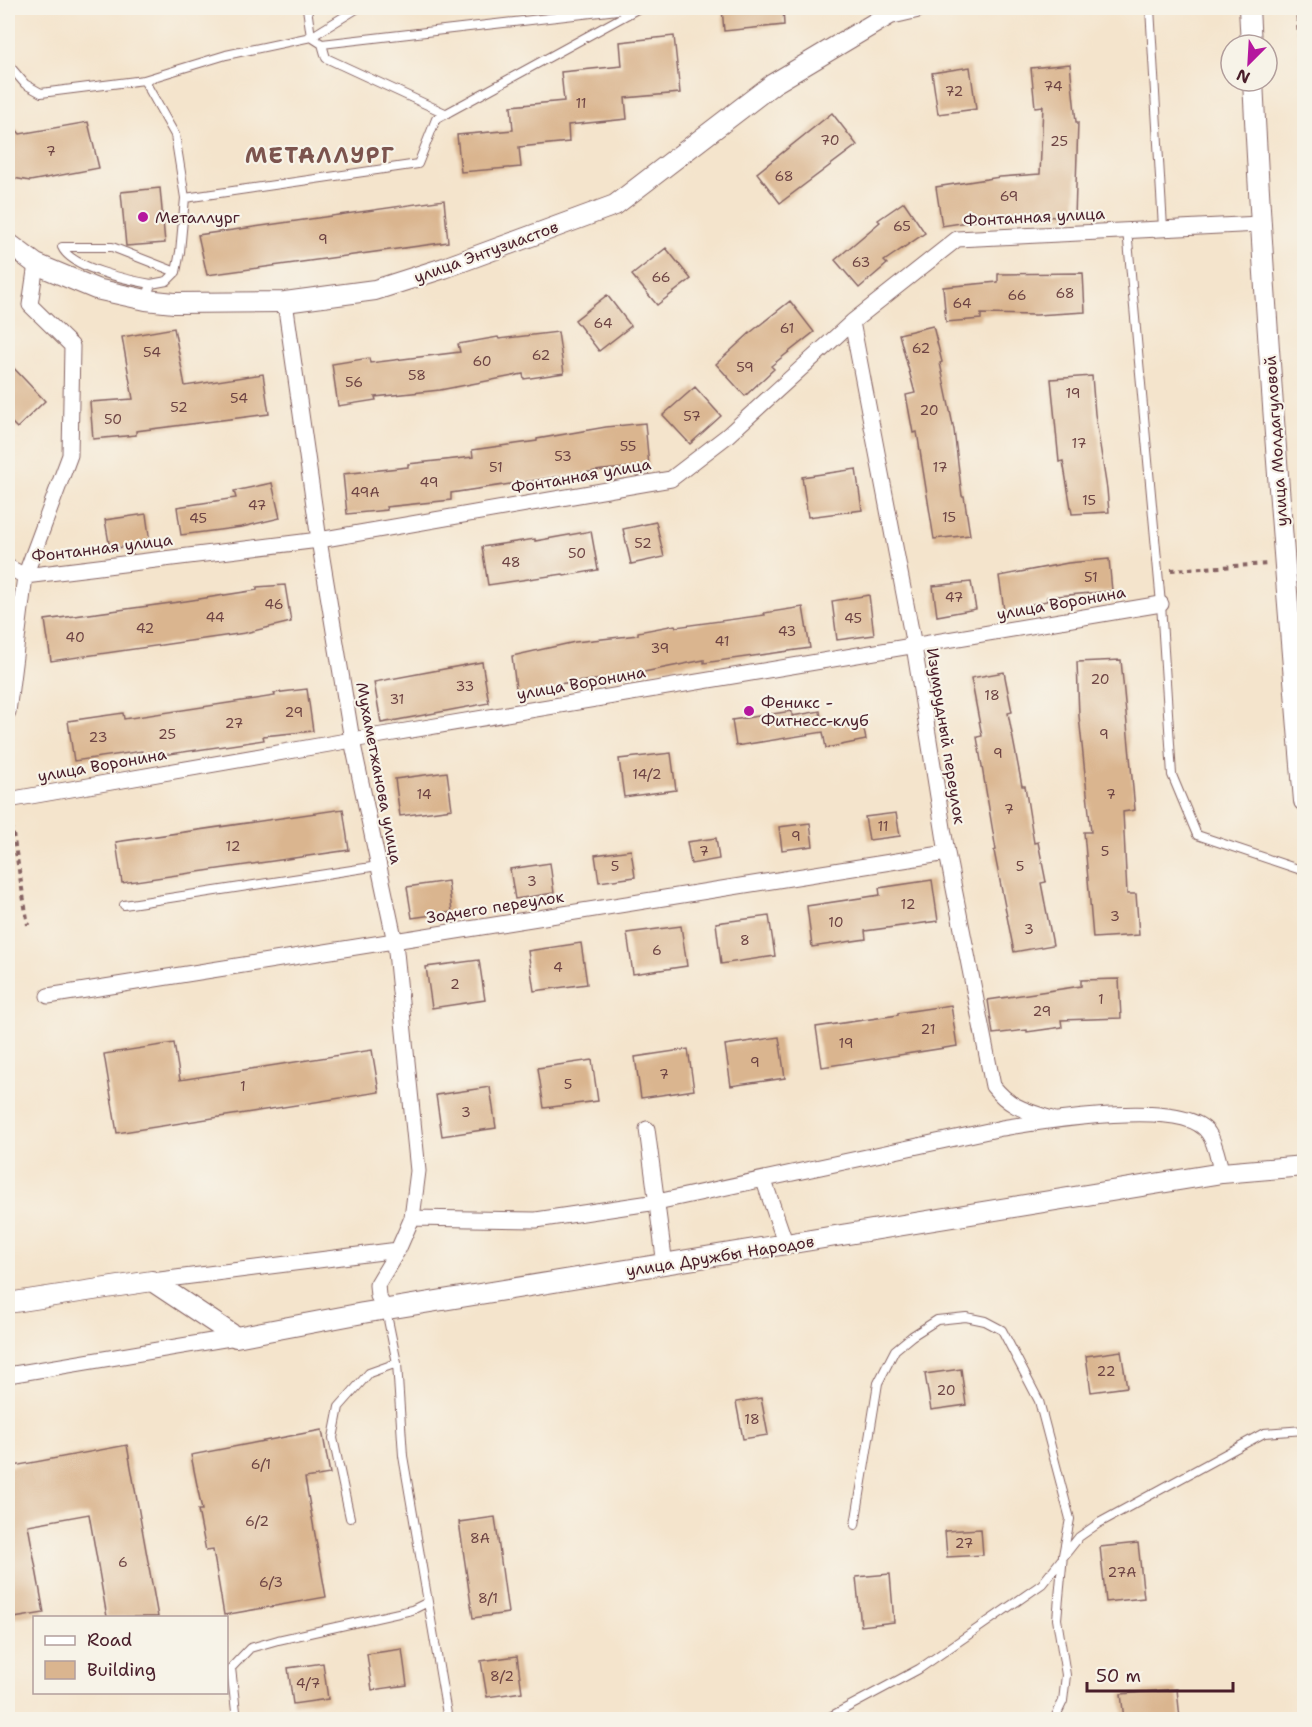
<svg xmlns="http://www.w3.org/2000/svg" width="1312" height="1727" font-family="'Shantell Sans',sans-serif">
	<rect width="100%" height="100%" fill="#f7f3e8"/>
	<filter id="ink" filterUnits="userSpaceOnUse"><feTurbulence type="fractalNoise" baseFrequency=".0167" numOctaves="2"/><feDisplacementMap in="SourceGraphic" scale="12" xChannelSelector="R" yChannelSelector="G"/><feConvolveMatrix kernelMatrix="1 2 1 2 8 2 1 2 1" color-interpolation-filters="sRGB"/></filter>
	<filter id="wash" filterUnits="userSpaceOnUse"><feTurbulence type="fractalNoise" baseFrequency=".008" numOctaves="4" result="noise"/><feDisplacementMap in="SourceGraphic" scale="24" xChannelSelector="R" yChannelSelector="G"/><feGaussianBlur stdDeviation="1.35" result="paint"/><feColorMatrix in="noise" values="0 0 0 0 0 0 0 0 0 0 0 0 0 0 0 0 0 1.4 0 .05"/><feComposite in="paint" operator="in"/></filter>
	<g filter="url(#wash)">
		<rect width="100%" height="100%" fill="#f4e4cc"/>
		<g id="blocks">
			<path fill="#dab58f" d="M722 8H783L784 25 724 31Z
				M674 36 680 93 625 98 627 119 568 125 569 142 519 147 521 167 461 172 457 135 513 130 511 106 564 101 561 72 622 66 620 42Z
				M1070 64 1076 122H1078L1075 218 1040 216V213L980 218V220L942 226 936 187 1000 177 1040 174 1043 106 1035 107 1031 68Z
				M970 67 976 109 938 114 932 73Z
				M832 113 857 145 780 203 757 173Z
				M8 120 20 134 88 122 99 168 30 181 8 177Z
				M160 188 165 243 126 246 121 192Z
				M444 200 448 242 207 275 198 235Z
				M904 202 925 233 884 261 887 264 859 288 835 260 880 222 878 220Z
				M666 248 691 279 657 305 632 275Z
				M1083 273 1085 312 1036 315 981 314V319L946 322 943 287 998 282V274Z
				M607 295 631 326 599 351 575 320Z
				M790 301 814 332 771 366 774 369 745 396 716 364 751 332Z
				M933 326 942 362 940 363 954 430 962 496H964L970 535 934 539 917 432 913 433 906 395 915 393 899 334Z
				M174 328 185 386 263 374 269 414 136 431V435L93 439 90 402 133 399 122 337Z
				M558 332 564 373 524 379 523 374 440 390 375 397 376 400 338 406 332 364 369 358 370 363 460 352 458 344 498 337 499 339Z
				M8 362 45 401 17 428 8 419Z
				M1092 376 1095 414 1107 489 1109 512 1072 514 1063 461 1059 462 1051 379Z
				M695 387 721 416 690 444 663 415Z
				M645 423 649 466 602 470 451 493V500L386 507 387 510 347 514 343 474 408 467V464L473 457 472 450 537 441V439L606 427Z
				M856 469 862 510 808 517 802 477Z
				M272 483 280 518 242 527 181 535 177 507 236 498 234 491Z
				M146 514 150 543 110 549 105 520Z
				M656 522 664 557 631 564 623 529Z
				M591 531 598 570 564 576 563 574 488 585 482 547 535 539V541Z
				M1109 559 1112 591 1047 597V601L1004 610 999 576 1068 563Z
				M971 582 976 609 937 616 933 586Z
				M285 585 291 622 245 633 51 661 45 620 186 601 257 590V587Z
				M869 595 874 635 837 640 832 601Z
				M803 607 810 648 704 663V660L614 678 557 684 558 689 517 696 512 656 575 642 638 635V632L675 625 676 627 765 615 764 613Z
				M1121 660 1135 810 1123 812 1127 894H1136L1139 935 1093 938 1084 832H1091L1079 716 1077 662Z
				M482 662 489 703 381 723 374 682Z
				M1004 672 1012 712 1008 713 1022 786H1025L1034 843 1038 842 1046 882 1041 883 1053 945 1014 952 994 851 996 850 977 737 982 736 971 678Z
				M307 689 313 731 263 736 264 740 143 758 142 751 74 761 68 721 123 713 124 719 275 696 274 693Z
				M792 711V716L820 711 822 725 862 719 866 740 826 748 823 732 736 746 732 720Z
				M671 753 676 790 624 797 619 759Z
				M447 772 452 809 400 816 395 779Z
				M343 809 349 850 122 883 116 842Z
				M896 813 900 836 869 840 865 817Z
				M810 823 813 846 782 850 779 827Z
				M716 838 719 859 691 864 687 842Z
				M631 850 635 877 599 882 595 855Z
				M550 863 554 893 515 899 510 869Z
				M932 880 938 921 865 931 866 939 812 947 807 906 880 895 879 888Z
				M448 881 452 912 412 918 407 887Z
				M769 916 775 956 721 964 716 923Z
				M681 926 687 966 633 974 627 933Z
				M581 943 587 984 534 991 528 951Z
				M479 960 485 1000 432 1008 426 967Z
				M1119 979 1121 1018 1061 1020 1062 1027 1027 1032V1030L993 1034 988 1000 1081 986V980Z
				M951 1005 957 1046 822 1067 816 1027 898 1015V1013Z
				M779 1037 785 1078 731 1086 725 1045Z
				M174 1043 180 1080 372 1050 379 1092 117 1133 104 1054Z
				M688 1049 694 1090 641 1098 635 1057Z
				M592 1060 598 1101 544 1108 538 1068Z
				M490 1087 496 1128 442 1136 436 1095Z
				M1121 1351 1127 1387 1091 1392 1086 1356Z
				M961 1369 966 1405 931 1410 925 1374Z
				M761 1398 768 1435 743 1439 736 1402Z
				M322 1430 330 1474 305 1478 326 1597 224 1615 213 1550 206 1551 198 1510H202L191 1455Z
				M127 1445 158 1617H107L89 1514 28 1525 44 1613 8 1619V1467Z
				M495 1517 508 1613 473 1618 459 1522Z
				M981 1529 983 1555 947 1557 945 1531Z
				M1138 1543 1144 1598 1106 1602 1100 1547Z
				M890 1574 894 1622 861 1626 856 1577Z
				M402 1649 407 1685 372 1690 367 1654Z
				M517 1656 522 1692 487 1697 481 1661Z
				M323 1663 328 1699 293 1704 288 1668Z
				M1177 1689 1180 1719H1124L1121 1694Z"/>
		</g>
	</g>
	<g filter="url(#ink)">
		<use href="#blocks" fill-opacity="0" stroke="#866463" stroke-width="1.5"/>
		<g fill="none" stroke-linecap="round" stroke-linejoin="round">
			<defs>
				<path id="service" d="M358 8 311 37 322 44 635 8
					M1150 8 1163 228
					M322 44 326 58 447 114
					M8 64 25 84 41 93 144 80 175 135 185 198 180 252 176 272 167 281 151 284 146 300
					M144 80 226 55 311 37 307 8
					M185 198 418 164 436 119 639 8
					M1127 230 1161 604 1172 775 1197 835 1304 871
					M151 284C129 280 71 268 62 247H112L176 272
					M124 905 378 866
					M350 1518 333 1438 339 1407 369 1373 397 1363
					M855 1525 878 1383 895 1350 912 1336 937 1320 966 1317 985 1321 1002 1330 1039 1401 1070 1519 1063 1555 1057 1619 1066 1675 1063 1701 1054 1720
					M428 1602 448 1720
					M237 1720 231 1668 250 1648 278 1640 412 1610 428 1602 403 1456 397 1363 386 1310
					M824 1720 919 1669 1042 1584 1079 1537 1099 1523 1264 1433 1304 1430"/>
				<path id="minor" d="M285 302 319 540 352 740 395 942 418 1171 412 1218 398 1250 377 1285 378 1296 385 1309
					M852 322 914 646 947 853 993 1086C1010 1108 1027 1111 1052 1119
					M8 567 25 576 319 540 671 479 727 436 852 322 957 239 1260 224
					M8 712 25 576 70 455 72 346 30 305 36 264
					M8 800 352 740 1161 604
					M48 996 947 853
					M647 1129 665 1265
					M764 1181 786 1245
					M412 1218 536 1220 657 1202 1002 1128C1040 1122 1187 1097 1209 1134 1216 1144 1218 1161 1222 1173
					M152 1281 398 1250
					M8 1375 236 1337"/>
				<path id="tertiary" d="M1249 8 1251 45
					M1253 81C1265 321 1284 561 1304 801
					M8 243 36 264 96 289 146 300 174 303 285 302 375 290 444 268 615 205 773 84 890 14 916 8
					M8 1303 152 1281 236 1337 363 1313 1222 1173 1304 1166"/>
			</defs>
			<use href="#service" stroke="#866463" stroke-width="10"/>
			<use href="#minor" stroke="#866463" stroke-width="17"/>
			<use href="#tertiary" stroke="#866463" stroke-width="22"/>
			<path stroke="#866463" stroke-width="4" stroke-dasharray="4.5 4.5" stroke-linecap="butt" d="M1297 8 1304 110
				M1171 570 1268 564
				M10 816 28 925"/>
			<use href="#service" stroke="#fff" stroke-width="8"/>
			<use href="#minor" stroke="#fff" stroke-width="15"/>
			<use href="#tertiary" stroke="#fff" stroke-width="20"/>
		</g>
	</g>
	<g fill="#b5179e" stroke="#f7f3e8" stroke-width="2">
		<circle cx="143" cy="217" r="6"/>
		<circle cx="749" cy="711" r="6"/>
	</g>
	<g text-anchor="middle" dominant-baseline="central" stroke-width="4.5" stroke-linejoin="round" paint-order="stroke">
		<g font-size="14" fill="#6e4444">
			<text x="1053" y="86">74</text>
			<text x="954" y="91">72</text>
			<text x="581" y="103">11</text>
			<text x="830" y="140">70</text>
			<text x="1059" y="141">25</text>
			<text x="51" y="151">7</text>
			<text x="784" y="176">68</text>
			<text x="1009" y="196">69</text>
			<text x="902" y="226">65</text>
			<text x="323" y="239">9</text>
			<text x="861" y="262">63</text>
			<text x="661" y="277">66</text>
			<text x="1065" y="293">68</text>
			<text x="1017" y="295">66</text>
			<text x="962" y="303">64</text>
			<text x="603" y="323">64</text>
			<text x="787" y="328">61</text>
			<text x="921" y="348">62</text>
			<text x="152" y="352">54</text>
			<text x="541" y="355">62</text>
			<text x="482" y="361">60</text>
			<text x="745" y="367">59</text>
			<text x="417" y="375">58</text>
			<text x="354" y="382">56</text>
			<text x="1073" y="393">19</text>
			<text x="239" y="398">54</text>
			<text x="179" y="407">52</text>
			<text x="929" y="410">20</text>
			<text x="692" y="416">57</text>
			<text x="113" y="419">50</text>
			<text x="1079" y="443">17</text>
			<text x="628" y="446">55</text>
			<text x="563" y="456">53</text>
			<text x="496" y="467">51</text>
			<text x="940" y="467">17</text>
			<text x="429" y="482">49</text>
			<text x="365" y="492">49А</text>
			<text x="1089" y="500">15</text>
			<text x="257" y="505">47</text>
			<text x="949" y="517">15</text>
			<text x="198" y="518">45</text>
			<text x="643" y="543">52</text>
			<text x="577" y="553">50</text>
			<text x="511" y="562">48</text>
			<text x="1091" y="577">51</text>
			<text x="954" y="597">47</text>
			<text x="274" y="604">46</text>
			<text x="215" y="617">44</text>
			<text x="853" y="618">45</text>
			<text x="145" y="628">42</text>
			<text x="787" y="631">43</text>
			<text x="75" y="637">40</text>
			<text x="722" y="641">41</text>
			<text x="660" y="648">39</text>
			<text x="1100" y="679">20</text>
			<text x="465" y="686">33</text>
			<text x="992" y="695">18</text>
			<text x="397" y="699">31</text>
			<text x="294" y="712">29</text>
			<text x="234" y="723">27</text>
			<text x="167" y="734">25</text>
			<text x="1104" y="734">9</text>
			<text x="98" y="737">23</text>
			<text x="998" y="753">9</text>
			<text x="647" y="774">14/2</text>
			<text x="424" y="794">14</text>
			<text x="1111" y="794">7</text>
			<text x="1009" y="809">7</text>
			<text x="883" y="826">11</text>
			<text x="796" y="836">9</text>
			<text x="233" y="846">12</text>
			<text x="704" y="851">7</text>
			<text x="1105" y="851">5</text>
			<text x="615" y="866">5</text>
			<text x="1020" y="866">5</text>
			<text x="532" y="881">3</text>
			<text x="908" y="904">12</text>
			<text x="1115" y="916">3</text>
			<text x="836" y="922">10</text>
			<text x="1029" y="929">3</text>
			<text x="745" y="940">8</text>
			<text x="657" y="950">6</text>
			<text x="558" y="967">4</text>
			<text x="455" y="984">2</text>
			<text x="1101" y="999">1</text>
			<text x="1042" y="1011">29</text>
			<text x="928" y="1029">21</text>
			<text x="846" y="1043">19</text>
			<text x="755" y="1062">9</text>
			<text x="664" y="1074">7</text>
			<text x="568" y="1084">5</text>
			<text x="243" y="1086">1</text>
			<text x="466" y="1112">3</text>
			<text x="1106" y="1371">22</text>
			<text x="946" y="1390">20</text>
			<text x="752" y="1419">18</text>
			<text x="261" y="1464">6/1</text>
			<text x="257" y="1521">6/2</text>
			<text x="480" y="1538">8А</text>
			<text x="964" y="1543">27</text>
			<text x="123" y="1562">6</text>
			<text x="1122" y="1572">27А</text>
			<text x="271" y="1582">6/3</text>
			<text x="488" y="1598">8/1</text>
			<text x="502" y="1676">8/2</text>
			<text x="308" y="1683">4/7</text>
		</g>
		<g font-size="16" fill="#4a1f2b" stroke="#f7f3e8" text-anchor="start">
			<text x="155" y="217">Металлург</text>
			<text x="761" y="702">Феникс -<tspan x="761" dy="18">Фитнесс-клуб</tspan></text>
		</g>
		<g font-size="16" fill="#4a1f2b" stroke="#f7f3e8">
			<text transform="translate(1034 217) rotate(-3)">Фонтанная улица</text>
			<text transform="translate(486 252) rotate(-20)">улица Энтузиастов</text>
			<text transform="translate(1276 441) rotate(-94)">улица Молдагуловой</text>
			<text transform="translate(581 476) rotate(-10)">Фонтанная улица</text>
			<text transform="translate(102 548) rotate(-7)">Фонтанная улица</text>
			<text transform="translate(1061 603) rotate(-10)">улица Воронина</text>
			<text transform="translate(581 683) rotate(-10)">улица Воронина</text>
			<text transform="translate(946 736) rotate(81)">Изумрудный переулок</text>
			<text transform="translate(102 765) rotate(-10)">улица Воронина</text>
			<text transform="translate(379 773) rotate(79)">Мухаметжанова улица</text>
			<text transform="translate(495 907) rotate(-9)">Зодчего переулок</text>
			<text transform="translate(720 1256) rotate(-9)">улица Дружбы Народов</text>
		</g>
		<g font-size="22" font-weight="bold" letter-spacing="1.5" fill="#7c544e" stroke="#f7f3e8">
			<text x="320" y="155">МЕТАЛЛУРГ</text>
		</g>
	</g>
	<rect width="1312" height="1727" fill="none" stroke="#f7f3e8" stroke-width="30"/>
	<rect x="33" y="1616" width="195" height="78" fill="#f7f3e8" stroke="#b29e9c" stroke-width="1.5"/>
	<rect x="45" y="1636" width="30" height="9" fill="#ffffff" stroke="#b29e9c" stroke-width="1.5"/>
	<text x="87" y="1646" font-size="18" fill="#4a1f2b">Road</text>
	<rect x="45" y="1661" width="30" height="18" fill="#dab58f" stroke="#b29e9c" stroke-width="1.5"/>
	<text x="87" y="1676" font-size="18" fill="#4a1f2b">Building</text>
	<g transform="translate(1249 63) rotate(204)"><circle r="28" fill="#f7f3e8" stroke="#b29e9c" stroke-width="1.5"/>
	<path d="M0-4.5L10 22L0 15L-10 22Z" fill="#b5179e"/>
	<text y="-9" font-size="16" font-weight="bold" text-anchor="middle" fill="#4a1f2b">N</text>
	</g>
	<path d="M1087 1682v9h146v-9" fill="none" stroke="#4a1f2b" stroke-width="3"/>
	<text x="1096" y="1682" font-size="18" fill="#4a1f2b" stroke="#f7f3e8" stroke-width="4.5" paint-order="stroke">50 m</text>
</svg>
